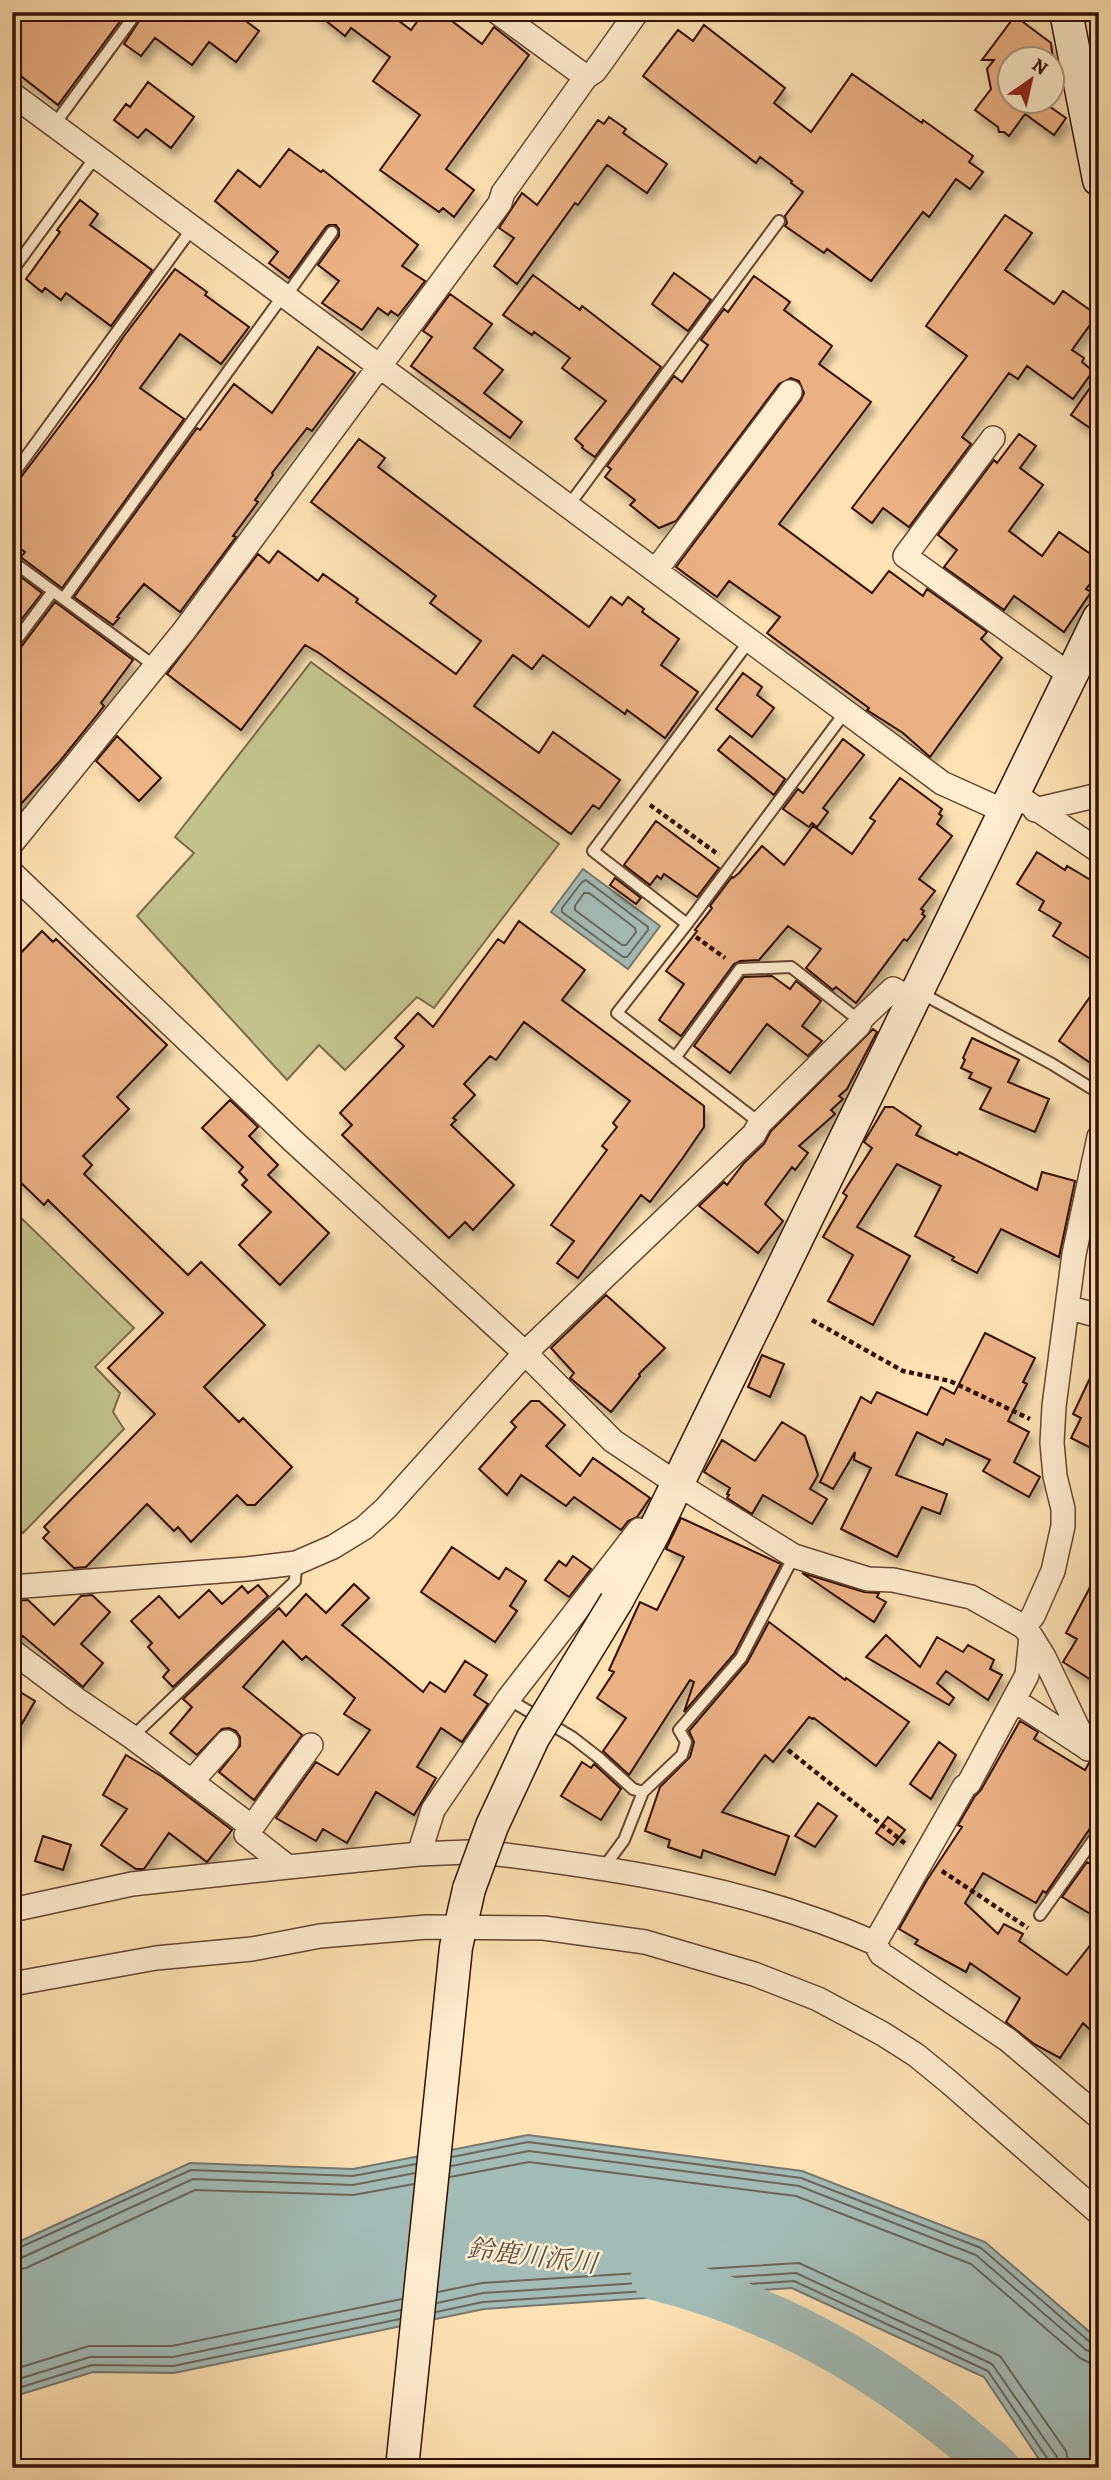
<svg xmlns="http://www.w3.org/2000/svg" width="1111" height="2480" font-family="Alegreya,'Noto Serif JP',serif">
	<defs>
		<filter id="shadow"><feDropShadow dx="4.5" dy="8" stdDeviation="3.5" flood-color="#0004"/></filter>
	</defs>
	<rect width="100%" height="100%" fill="#fee2b3"/>
	<filter id="stains"><feTurbulence type="fractalNoise" baseFrequency=".00286" numOctaves="4"/><feColorMatrix values="0 0 0 0 .2 0 0 0 0 .09 0 0 0 0 .02 0 0 0 .5 -.17"/></filter>
	<radialGradient id="worn" r=".72"><stop offset=".6" stop-color="#630" stop-opacity="0"/><stop offset="1" stop-color="#630" stop-opacity=".3"/></radialGradient>
	<path fill="#c2c38b" stroke="#7a6a48" stroke-width="2" d="M311 662 559 844 434 1008 417 997 345 1070 319 1045 287 1080 137 916 194 853 175 837Z
		M12 1209 134 1328 95 1367 120 1393 113 1412 124 1429 23 1533 12 1522Z"/>
	<path fill="#a3bcb6" stroke="#76786f" stroke-width="2" d="M583 869 660 926 628 969 551 912Z
		M528 2135 802 2171 985 2242 1099 2340V2468H1045L984 2377 792 2288 484 2309 174 2373 93 2372 12 2397V2245L190 2163 353 2169Z"/>
	<g fill="none" stroke-linecap="round" stroke-linejoin="round">
		<path stroke="#6a665d" stroke-width="2" d="M586 880 648 927V930L627 957H623L562 912V908L582 882Z
			M584 893H589L635 928 636 932 626 945H622L575 910V906Z
			M452 2157 528 2142 801 2178 981 2248 1091 2343 1099 2345
			M451 2166 529 2151 799 2186 976 2255 1086 2350 1099 2354
			M450 2177 529 2162 796 2196 971 2264 1080 2358 1090 2363 1099 2364
			M12 2251 191 2170 353 2176 416 2164
			M12 2260 21 2258 193 2179 353 2185 415 2173
			M12 2270 26 2268 195 2190 353 2195 414 2184
			M438 2292 482 2283 799 2263 1000 2356 1066 2451 1070 2468
			M437 2303 483 2293 796 2273 992 2364 1057 2457 1059 2468
			M436 2312 483 2302 794 2281 988 2371 1049 2461 1050 2468
			M12 2370 89 2346H172L402 2299
			M12 2381 90 2357H173L401 2310
			M12 2390 92 2365 173 2366 400 2319"/>
		<path stroke="#a3bcb6" stroke-width="46" d="M654 2277C787 2310 896 2377 997 2468"/>
	</g>
	<path fill="#eab185" stroke="#321104" stroke-width="2" filter="url(#shadow)" d="M26 12H127L58 105 12 69V31Z
		M145 12H234L259 31 236 62 209 42 192 65 155 38 141 56 124 44Z
		M315 12H387L411 30 424 12H440L482 44 494 27 529 55 446 169 474 190 454 217 443 208 439 212 380 170 420 115 373 81 390 57 351 28 345 36Z
		M1015 16 1051 43 1053 60H1010V102H1043L1066 118 1054 135 1025 114 1009 136 1004 132H999L998 127 975 110 991 89 987 69 994 60H982Z
		M704 25 785 88 774 103 811 132 852 74 922 123 923 120 973 156 969 162 983 172 970 189 956 179 929 217 923 212 871 281 827 249 824 253 785 226 787 223 785 216 803 192 791 183 792 181 760 157 756 163 643 76 678 30 693 41Z
		M148 82 194 117 171 148 146 129 138 138 114 120 126 104 130 107Z
		M609 117 626 129 623 133 667 164 647 193 607 165 578 205 575 203 517 284 494 266 514 238 499 228 522 193 537 205 598 120 604 124Z
		M289 149 321 172 323 170 418 245 402 266 425 281 398 316 391 311 388 315 378 308 362 330 322 303 339 281 318 265 339 236V229L336 225H329L326 227 289 278 269 263 278 252 215 201 238 170 260 187Z
		M80 200 98 214 90 225 152 270 111 326 66 293 61 300 45 288 42 292 26 279 60 232 57 230Z
		M1005 215 1032 233 1005 270 1054 304 1063 291 1097 315 1072 350 1084 358 1082 362 1093 371 1073 399 1027 366 1018 379 1009 373 962 437 971 444 909 527 883 508 872 523 852 508 967 356 926 326Z
		M175 269 207 292 205 295 249 327 221 364 180 334 140 388 184 419 62 588 26 561 21 557 25 552 12 543V485L18 481 96 378 124 336Z
		M674 273 711 300 688 331 652 304Z
		M533 275 580 310 582 306 661 367 595 457 582 448 583 446 575 439 606 401 562 368 570 358 534 332 532 335 503 315Z
		M754 276 790 302 784 310 832 346 819 364 871 402 779 524 872 593 889 571 923 596 927 589 987 632 981 639 1002 658 930 757 903 733 867 710 869 708 767 633 780 617 729 581 717 597 676 567 801 400 804 393 799 381 791 378 779 384 676 521 659 528 630 505 635 500 605 477 611 469 607 466 674 376 682 382 708 345 701 340 724 309 728 312Z
		M450 294 492 324 474 348 503 370 484 393 522 422 510 438 411 366 432 337 423 331Z
		M318 347 355 373 312 431 307 428 272 473 273 475 255 500 258 502 233 536 236 537 180 612 144 584 117 617 119 618 113 625 74 597 197 428 200 430 234 384 272 413Z
		M1099 375V434L1071 415Z
		M1019 434 1036 446 1020 468 1043 485 1009 531 1042 556 1059 532 1099 560V572L1086 589 1091 592 1064 632 1014 596 1004 610 944 567 957 550 938 535 994 460 997 463Z
		M359 439 385 458 378 467 589 627 611 597 622 605 628 597 644 609 642 612 679 639 661 665 698 692 665 738 627 710 625 714 543 655 532 669 513 655 474 706 539 753 553 732 620 780 599 809 593 805 571 834 319 653 305 645 241 730 167 674 258 554 269 563 278 551 318 581 323 574 358 599 356 602 456 674 481 641 430 603 436 596 311 502Z
		M17 574 42 593 21 620 12 614V580Z
		M55 602 133 660 101 703 104 706 97 715 60 761 12 814V655L18 651Z
		M743 673 762 687 757 695 774 708 752 737 716 709Z
		M117 736 161 778 139 801 96 761Z
		M730 736 785 779 774 795 718 750Z
		M843 739 864 755 823 808 828 812 817 827 812 823 809 827 783 809 798 789 803 793Z
		M900 778 942 809 939 814 942 816 937 824 952 836 919 879 935 891 921 909 924 911 922 914 925 916 907 941 904 939 856 1003 836 987 833 990 806 968 821 949 788 926 759 960 740 961 734 964 681 1036 659 1020 684 984 666 971 697 931 695 930 712 908 710 906 732 877 733 878 739 873 762 846 784 865 813 826 852 854 875 821 870 818Z
		M656 821 719 868 697 897 664 874 661 879 657 876 650 885 624 865Z
		M1037 852 1065 870 1067 866 1099 885V964L1053 936 1061 923 1039 910 1044 901 1017 884Z
		M615 878 641 898 636 904 610 885Z
		M519 921 585 970 562 1000 704 1106V1127L682 1159 650 1202 641 1195 578 1278 557 1263 574 1241 551 1225 607 1150 602 1146 617 1127 613 1123 630 1101 524 1022 496 1060 490 1056 464 1084 475 1095 453 1118 456 1120 451 1125 514 1185 473 1230 465 1222 449 1238 342 1135 352 1125 340 1113 404 1046 395 1038 418 1013 433 1027 498 939 504 943Z
		M42 931 53 942 56 939 167 1045 117 1097 129 1109 83 1156 92 1165 84 1174 188 1275 201 1262 265 1325 204 1387 239 1422 243 1418 292 1467 255 1505H247L237 1495 191 1542 178 1527 174 1531 147 1504 86 1567 74 1568 43 1538 49 1532 44 1527 155 1414 108 1368 163 1313 48 1200 44 1205 12 1174V962Z
		M772 976 790 989 796 981 821 1001 802 1026 822 1041 808 1056 767 1024 730 1073 694 1046 744 977Z
		M1099 984V1069L1059 1041Z
		M873 1029 877 1032 847 1089 839 1096 843 1099 831 1110 835 1114 799 1146 808 1153 795 1170 792 1167 765 1204 783 1221 758 1253 699 1206 724 1182 727 1185 744 1163 764 1144 771 1131Z
		M972 1038 1019 1060 1008 1082 1049 1099 1035 1132 980 1109 991 1088 969 1078 972 1073 961 1068 965 1060 963 1058Z
		M230 1100 258 1127 249 1136 278 1165 268 1175 329 1233 280 1285 239 1245 271 1212 242 1185 247 1180 239 1172 243 1167 202 1128Z
		M885 1107H893L921 1126 916 1135 957 1155 959 1152 1037 1190 1042 1172 1075 1181 1059 1257 1001 1229 977 1273 952 1260 954 1257 915 1236 941 1186 897 1164 857 1227 910 1256 873 1325 828 1301 853 1255 823 1237 847 1196 843 1193 872 1148 864 1142Z
		M1099 1205V1245L1091 1242Z
		M606 1295 665 1348 639 1374 640 1376 611 1412 570 1378 574 1373 551 1348Z
		M985 1333 1035 1358 1023 1382 1027 1384 1008 1421 1029 1432 1014 1462 1040 1477 1029 1497 983 1471 990 1460 946 1439 943 1445 917 1432 896 1475 947 1494 940 1514 922 1507 897 1557 841 1529 871 1468 854 1460 855 1452 833 1489 820 1482 861 1397 871 1403 877 1392 927 1415 941 1387 954 1394Z
		M762 1355 784 1364 770 1397 748 1387Z
		M1099 1359V1452L1071 1438 1081 1418 1073 1414Z
		M531 1401H539L565 1425 546 1446 580 1476 593 1458 650 1498 637 1517 628 1521 621 1530 574 1497 566 1506 521 1475 507 1495 479 1469 516 1427 511 1422Z
		M782 1422 805 1436 818 1475 810 1489 827 1499 812 1524 763 1495 752 1514 727 1498 729 1495 727 1494 730 1488 704 1472 722 1440 755 1461Z
		M681 1518 781 1564 734 1654 684 1712 694 1682 690 1680 629 1775 603 1751 626 1718 597 1698 614 1672 609 1670 640 1602 657 1610 684 1557 666 1549Z
		M452 1547 499 1579 506 1568 526 1581 510 1606 517 1611 495 1642 421 1592Z
		M573 1556 591 1569 569 1597 545 1580 559 1561 566 1566Z
		M1099 1570V1685L1063 1662 1077 1639 1066 1633Z
		M802 1573 864 1592 879 1593 877 1597 886 1602 874 1622Z
		M354 1584 369 1598 342 1625 423 1692 430 1682 445 1692 465 1661 487 1675 474 1695 488 1704 462 1742 441 1728 417 1767 436 1778 414 1815 376 1792 347 1843 323 1829 316 1841 276 1818 316 1762 338 1775 370 1730 344 1714 355 1698 306 1656 302 1660 283 1641 243 1687 302 1735 254 1800 219 1772 240 1746V1737L236 1731 229 1728 222 1729 197 1755 170 1733 192 1707 183 1699 279 1608 286 1616 306 1594 326 1613Z
		M258 1585 268 1596 173 1687 163 1677 169 1670 148 1647 152 1643 131 1621 159 1596 179 1618 209 1590 222 1604 242 1586 248 1593Z
		M92 1595 110 1612 81 1644 103 1663 83 1687 23 1636 20 1639 12 1637V1601L28 1600 54 1625 81 1596Z
		M769 1622 845 1680 846 1678 909 1722 876 1766 814 1718 813 1719 809 1717 773 1762 765 1755 722 1812 789 1836 775 1875 703 1850 701 1858 668 1847 670 1840 645 1831 660 1787 690 1757 694 1742 689 1731 747 1663Z
		M886 1635 920 1667 937 1637 963 1652 968 1645 994 1660 990 1669 1002 1675 988 1700 946 1671 937 1683 954 1698 949 1705 866 1657Z
		M12 1687 35 1701 12 1741Z
		M1020 1721 1038 1732 1034 1739 1085 1770 1089 1763 1099 1758V1815L1046 1893 1043 1891 1036 1903 983 1873 965 1903 998 1934 1004 1924 1023 1934 1019 1941 1067 1975 1099 1934V2038L1083 2023 1060 2058 1034 2044 1006 2022 1020 1998 970 1963 966 1972 915 1944 918 1940 899 1929 927 1880 962 1827 958 1825 975 1796 981 1790Z
		M939 1742 956 1755 931 1799 910 1784Z
		M126 1755 161 1776 232 1830 207 1862 169 1833 144 1869H136L101 1845 127 1809 103 1795Z
		M582 1762 591 1768 594 1764 621 1789 601 1820 561 1796Z
		M818 1803 837 1816 815 1847 795 1836Z
		M888 1817 905 1830 893 1845 876 1833Z
		M43 1836 71 1845 63 1870 35 1861Z
		M1087 1862 1099 1869V1919L1062 1897Z"/>
	<g fill="none" stroke-linecap="round" stroke-linejoin="round">
		<defs>
			<path id="lane" d="M54 125 137 12
				M12 271 96 156
				M286 296 332 232
				M12 476 193 227
				M569 505 779 221
				M12 561 156 667
				M64 598 284 294
				M12 646 53 591
				M687 924 593 851 750 640
				M919 992 1052 1064 1099 1093
				M675 1058 740 969 791 967 860 1021
				M760 1123 617 1013 687 924 846 711
				M508 1699 572 1737 599 1758 633 1789 643 1792
				M132 1737 295 1581 296 1563
				M604 1867 624 1840 643 1792 682 1755 686 1742 679 1730 741 1658 794 1556
				M1040 1915 1099 1832"/>
			<path id="street" d="M497 12 586 77
				M12 94 942 783 1004 811
				M993 438 905 556 1070 675
				M656 570 790 392
				M1013 793 1099 851
				M1035 810 1099 795
				M12 843 184 631 500 203 503 193 586 77 595 71 637 12
				M12 873 292 1140 525 1353 613 1441 676 1483 794 1556 868 1579 893 1580 971 1597 1024 1627 1031 1636 1027 1675 969 1783 964 1787 875 1943C755 1890 627 1870 498 1854
				M1067 1307 1099 1316
				M12 1587 246 1569 296 1563 333 1547 364 1528 386 1508 525 1353 754 1134 760 1123 859 1025 862 1018 893 989 912 999
				M1024 1627 1033 1616 1053 1571 1063 1526V1509L1055 1476 1052 1443 1054 1406 1074 1254 1099 1137
				M1031 1636 1044 1657 1088 1749
				M12 1651 76 1699 132 1737 252 1827 246 1834 288 1867 419 1854 468 1852
				M1014 1700 1087 1748
				M192 1781 227 1742
				M252 1827 311 1745
				M419 1854 433 1810 508 1699 639 1530 653 1534
				M12 1910 132 1884 288 1867
				M875 1943 881 1954 1008 2040 1099 2117
				M12 1984 156 1958 252 1949 320 1936 427 1927 544 1928 645 1942 754 1974 818 1999 883 2034 916 2055 949 2082 1099 2213"/>
			<path id="secondary" d="M1066 12 1099 180
				M616 1602 653 1534 1099 618
				M402 2468 456 1947 469 1889"/>
		</defs>
		<use href="#lane" stroke="#654530" stroke-width="14"/>
		<use href="#street" stroke="#654530" stroke-width="26"/>
		<use href="#secondary" stroke="#321104" stroke-width="35"/>
		<path stroke="#321104" stroke-width="4.5" stroke-dasharray="5 3.5" stroke-linecap="butt" d="M650 805 719 855
			M696 937 725 958
			M812 1320 903 1371 950 1381 1030 1419
			M788 1750 907 1845
			M942 1871 1028 1928"/>
		<use href="#lane" stroke="#feecce" stroke-width="10"/>
		<use href="#street" stroke="#feecce" stroke-width="23"/>
		<use href="#secondary" stroke="#feecce" stroke-width="32"/>
		<defs>
			<path id="secondary-bridge" d="M469 1889 492 1826 533 1738 616 1602"/>
		</defs>
		<use href="#secondary-bridge" stroke="#321104" stroke-width="35" stroke-linecap="butt"/>
		<use href="#secondary-bridge" stroke="#feecce" stroke-width="32"/>
	</g>
	<g text-anchor="middle" dominant-baseline="central" stroke-width="5" stroke-linejoin="round" paint-order="stroke">
		<g font-size="26" font-style="italic" fill="#5a4d42" stroke="#feecce">
			<text transform="translate(532 2256) rotate(7)">鈴鹿川派川</text>
		</g>
	</g>
	<rect width="1111" height="2480" fill="none" stroke="#fee2b3" stroke-width="42"/>
	<rect x="14" y="14" width="1083" height="2452" fill="none" stroke="#321104" stroke-width="3.5"/>
	<rect x="21" y="21" width="1069" height="2438" fill="none" stroke="#321104" stroke-width="2"/>
	<g transform="translate(1031 80) rotate(34)"><circle r="33" fill="#feecce" stroke="#ac947d" stroke-width="2"/>
	<path d="M0-5L12 26L0 18L-12 26Z" fill="#8f2418"/>
	<text y="-10" font-size="19" font-weight="bold" text-anchor="middle" fill="#321104">N</text>
	</g>
	<rect width="100%" height="100%" filter="url(#stains)"/>
	<rect width="100%" height="100%" fill="url(#worn)"/>
</svg>
